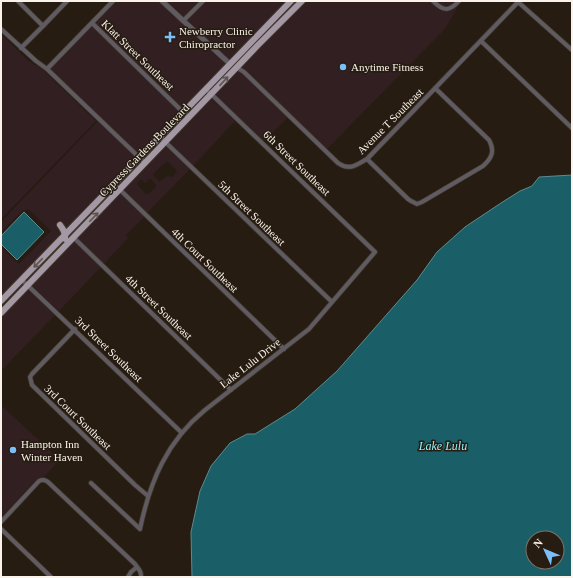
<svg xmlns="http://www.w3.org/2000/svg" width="573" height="578" font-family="'Times New Roman',serif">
	<rect width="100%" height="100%" fill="#261c11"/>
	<path fill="#321f21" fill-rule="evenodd" d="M117 1H159L226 64 183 109 95 23Z
		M166 1H199L183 18Z
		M206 1H288L230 61 187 21Z
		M305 1H430L440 10 444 11H450L454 9 460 3 445 29 327 149 246 70 241 67Z
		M437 1H455L451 5 445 6H442Z
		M92 26 180 112 139 155 50 70Z
		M1 34 27 60 42 69 96 121 1 219Z
		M237 70 243 74 288 117 263 142 215 95Z
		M211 98 235 121 193 166 169 142Z
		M98 121 136 158 66 230 65 226 60 221 56 224 61 229 63 234 1 298V247L19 264 51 231 28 209 25 211 24 210 22 211 1 232V222Z
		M165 145 190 169 147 213 123 190ZM167 161 176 170 177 172 172 177H170L168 175 161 181 160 182 154 176 153 174ZM149 179H151L156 185V187L148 194H146L137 184 140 180H142L145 183Z
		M120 193 144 217 126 235 128 238 104 264 77 238Z
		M74 241 101 267 59 311 31 285Z
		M28 288 56 314 1 371V316Z
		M1 405 60 460 44 477H41L37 479 2 516 1 515Z"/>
	<path fill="#1a5f67" stroke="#5d8b8f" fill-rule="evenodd" d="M572 175V577H192L191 532 200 491 211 466 230 443 247 434H255L295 409 337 371 417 280 437 252 465 227 501 203 520 191 532 186 539 177ZM533 538H557V562H533Z
		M24 212 44 232 17 260 1 244V236Z"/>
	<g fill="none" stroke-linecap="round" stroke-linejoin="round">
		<defs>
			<path id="minor" d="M18 1 43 26 67 1
				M433 1C443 11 449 12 459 1
				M517 1 572 50
				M183 21 203 1
				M92 23 189 118
				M1 29 36 61 47 69 145 163
				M481 41 572 128
				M21 48 43 26
				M236 67 244 72 338 163C350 171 356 165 367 159L518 2
				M47 69 113 1
				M160 137 332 302
				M367 159 408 199 411 201 417 204 422 202 483 166C492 158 495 151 489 140L435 88
				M114 184 284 349
				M74 238 231 390
				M22 280 182 433
				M75 329 32 374 30 377 32 385 135 485 148 496
				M91 483 140 529
				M1 522 39 481C43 479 45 480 48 482L135 564C138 569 142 571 141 577
				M1 529 51 577
				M140 529C150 481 167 441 205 410L309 329 375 252 206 89
				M128 577 131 572 137 567"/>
			<path id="tertiary" d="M162 1 230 64"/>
			<path id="primary" d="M60 225C63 229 66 233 65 239
				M1 301 291 1
				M1 313 257 46 302 1"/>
		</defs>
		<use href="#minor" stroke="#3f362b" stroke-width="5.5"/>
		<use href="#tertiary" stroke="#3f362b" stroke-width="6"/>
		<use href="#primary" stroke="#3f362b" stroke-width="8"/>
		<use href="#minor" stroke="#605b61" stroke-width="4"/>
		<use href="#tertiary" stroke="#605b61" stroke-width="5"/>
		<use href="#primary" stroke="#a498a4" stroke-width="6"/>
	</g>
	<defs><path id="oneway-shaft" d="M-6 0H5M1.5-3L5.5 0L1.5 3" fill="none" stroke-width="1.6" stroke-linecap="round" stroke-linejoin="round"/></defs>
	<g stroke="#5f5453">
		<use href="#oneway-shaft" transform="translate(224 81) rotate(-47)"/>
		<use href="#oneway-shaft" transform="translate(94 217) rotate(-46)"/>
		<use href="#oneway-shaft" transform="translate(38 263) rotate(134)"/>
	</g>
	<g fill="#7abff8" stroke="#261c11" stroke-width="1.5">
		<path d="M168 31h4v4h4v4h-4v4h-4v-4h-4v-4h4z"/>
		<circle cx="343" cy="67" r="4"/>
		<circle cx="13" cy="450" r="4"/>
	</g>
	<g text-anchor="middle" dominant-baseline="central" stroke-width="3" stroke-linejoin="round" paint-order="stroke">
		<g font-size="11" fill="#faf3eb" stroke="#261c11" text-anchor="start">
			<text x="179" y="31">Newberry Clinic<tspan x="179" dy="13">Chiropractor</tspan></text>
			<text x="351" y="67">Anytime Fitness</text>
			<text x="21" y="444">Hampton Inn<tspan x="21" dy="13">Winter Haven</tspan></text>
		</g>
		<g font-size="11" fill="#faf3eb" stroke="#261c11">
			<text transform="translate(138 55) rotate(44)">Klatt Street Southeast</text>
			<text transform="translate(390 121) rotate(-45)">Avenue T Southeast</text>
			<text transform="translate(144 150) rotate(-46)">Cypress Gardens Boulevard</text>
			<text transform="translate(297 163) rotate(44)">6th Street Southeast</text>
			<text transform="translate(252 213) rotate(44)">5th Street Southeast</text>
			<text transform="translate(205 260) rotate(44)">4th Court Southeast</text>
			<text transform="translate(159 307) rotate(44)">4th Street Southeast</text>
			<text transform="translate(109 349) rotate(44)">3rd Street Southeast</text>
			<text transform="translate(250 363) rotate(-38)">Lake Lulu Drive</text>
			<text transform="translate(78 417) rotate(44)">3rd Court Southeast</text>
		</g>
		<g font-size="12" font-style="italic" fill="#93f1fd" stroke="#261c11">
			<text x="443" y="446">Lake Lulu</text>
		</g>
	</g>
	<rect width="573" height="578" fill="none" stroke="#faf3eb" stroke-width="4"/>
	<g transform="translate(545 550) rotate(314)"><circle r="19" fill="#261c11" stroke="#7b7268"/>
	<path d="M0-3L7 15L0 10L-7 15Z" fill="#7abff8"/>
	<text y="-6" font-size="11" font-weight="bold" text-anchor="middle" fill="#faf3eb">N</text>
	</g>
</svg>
